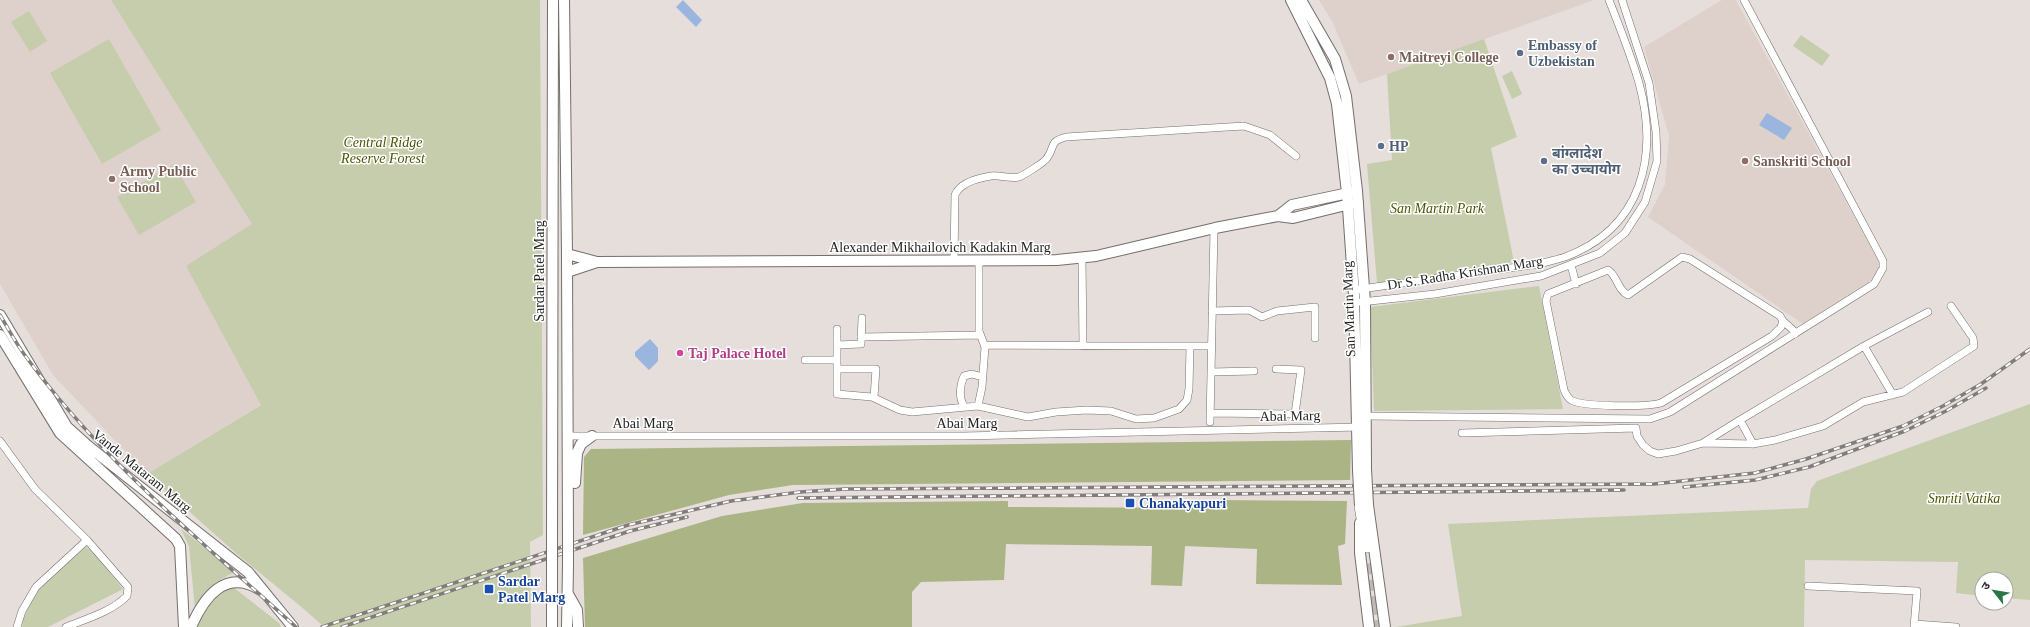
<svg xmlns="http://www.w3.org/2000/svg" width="2030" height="627" font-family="'Times New Roman','Noto Sans Devanagari',serif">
	<rect width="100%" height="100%" fill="#e5dedb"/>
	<path fill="#ded0ca" d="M0 0H111L337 358 147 474 53 375 0 284Z
		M1319 0H1594L1359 84 1332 21Z
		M1722 0H1736L1880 264 1873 279 1803 324 1648 217 1665 185 1669 136 1644 47Z"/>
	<path fill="#c6cdac" d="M111 0H540L543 535 530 542 531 627H324L305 610 237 554 147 474 261 405 186 266 252 224Z
		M29 11 47 41 30 52 11 22Z
		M1801 35 1830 55 1822 66 1793 46Z
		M109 39 161 130 102 164 50 73Z
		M1484 39 1517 137 1491 148 1514 262 1377 283 1367 164 1392 160 1387 74Z
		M1512 71 1522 94 1512 99 1502 76Z
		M174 164 196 202 139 235 117 197Z
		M1539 286 1563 409 1374 411 1370 307Z
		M2030 404V600L2006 598V579H1982V596L1956 593 1958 562 1805 560 1804 627H1396L1462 616 1448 524 1808 508 1811 489 1817 481Z
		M181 529 235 572C216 580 205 591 195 609L189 546Z
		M86 547 93 552 123 589 48 627H22L23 620 37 589Z
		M233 587 279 623 281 627H198C204 610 217 593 233 587Z"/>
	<path fill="#abb484" d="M1351 440 1350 480 793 485 729 495 583 535 584 457 591 449Z
		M1206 500 1347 501 1345 544 1338 546 1342 585 1256 584 1257 549 1185 546 1182 586 1151 585 1152 546 1006 544 1004 580 921 582 912 592V627H585L583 558 722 516 803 503 1008 501V507L1207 508Z"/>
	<path fill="#9ab5de" d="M683 0 702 20 696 27 676 7Z
		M1767 113 1792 128 1784 140 1759 125Z
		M650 339 658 348V361L649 370 635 356V352Z"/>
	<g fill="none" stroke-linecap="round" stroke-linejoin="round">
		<path stroke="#bfb9b6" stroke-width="11" stroke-dasharray="11 5.5" stroke-linecap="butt" d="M1372 563 1378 611
			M1373 604 1377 627"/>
		<defs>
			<path id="street" d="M1682 257 1690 259 1780 316 1783 321 1781 327 1772 336 1661 403C1647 407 1582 407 1571 400 1567 397 1566 394 1564 390L1546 301 1548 294 1608 270C1617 275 1618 291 1628 295Z
				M1082 258 1083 346
				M954 261 955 195C960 183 978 178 991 176 1000 175 1011 179 1019 177 1024 175 1045 162 1047 158 1056 146 1048 142 1066 137L1244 126 1270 135 1296 156
				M1571 265 1576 284
				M1354 290 1538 264C1547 262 1556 260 1565 257 1642 228 1659 157 1639 83 1631 55 1620 28 1609 0
				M1361 302 1435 294 1541 276 1600 253 1625 233 1645 202 1657 161 1656 132 1649 83 1622 0
				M1212 311 1249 310 1262 317 1277 311 1315 307V338
				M862 318 861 344 837 345V394L872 397 900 410 912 412 978 406 982 387 985 347 979 331V261
				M1783 321 1793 330 1795 334
				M837 329V345
				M861 337 980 335
				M984 345 1211 346
				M1864 346 1928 312
				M805 360H837
				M837 369H876L874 397
				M1211 372 1254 371
				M978 406 1028 417 1056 412 1087 410 1111 411 1136 419 1154 418 1179 409 1187 400 1189 389 1190 346
				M965 407C958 399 960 385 964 376L972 374 982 377
				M1210 413 1295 414 1301 370 1276 369
				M1366 416 1650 419 1670 412 1874 284 1883 268V261L1744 0
				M1740 420 1864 346 1893 395
				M1210 422 1214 229
				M1462 433 1636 428 1637 436 1643 445 1650 451 1658 454 1676 451 1703 443 1753 444 1775 440 1823 426 1863 402 1903 392 1971 348 1974 346 1973 338 1951 306
				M568 436H964L1361 427
				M0 441 35 489 87 540 128 587 127 596C111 612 86 619 66 627
				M1703 443 1740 420 1753 444
				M1808 586 1917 591 1914 627
				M1915 624 1956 627
				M17 627 22 611 36 587 87 540"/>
			<path id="secondary" d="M564 0 567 254 568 541
				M1291 0 1330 78 1337 104 1347 193 1354 295 1358 470
				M1301 0 1335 59 1346 96 1357 191 1365 302 1366 469
				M1278 216 1292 205 1353 192
				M567 254 597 262 1057 260 1096 256 1215 228 1278 216 1293 218 1358 202
				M567 272 597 262
				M0 315 67 427 88 446 248 572 293 627
				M0 335 60 433 176 539 180 546 184 627
				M575 483 577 453 581 444 592 436
				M1368 505 1385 627
				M1360 523V553L1369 627
				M552 542 553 0
				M568 594 577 610 578 627
				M191 627C204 597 225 569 259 589
				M552 627V567
				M567 627 568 565"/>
			<path id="primary" d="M1360 506 1367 547"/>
		</defs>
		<use href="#street" stroke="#756f6c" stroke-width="8"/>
		<use href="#secondary" stroke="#756f6c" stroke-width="12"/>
		<use href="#primary" stroke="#756f6c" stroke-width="12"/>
		<use href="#street" stroke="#fff" stroke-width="7"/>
		<use href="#secondary" stroke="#fff" stroke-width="10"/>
		<use href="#primary" stroke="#fff" stroke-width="11"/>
		<defs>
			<path id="rail" d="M0 315C8 328 15 342 24 354 99 458 201 541 296 627
				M1684 487 1755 480 1809 467 1905 431 1946 411 1986 388
				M798 498 1624 490
				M322 627 628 525 731 501 800 492 845 489 1654 484 1755 473 1806 459 1903 426 1943 406 1981 384 2030 349
				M342 627 630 531 687 517"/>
		</defs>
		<use href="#rail" stroke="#827d7b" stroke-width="3.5"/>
		<use href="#rail" stroke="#fff" stroke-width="2" stroke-dasharray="6" stroke-linecap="butt"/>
		<defs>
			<path id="secondary-bridge" d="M1366 469 1368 505
				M1358 470 1360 506
				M568 541V565
				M552 567V542"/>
		</defs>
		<use href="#secondary-bridge" stroke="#756f6c" stroke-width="12" stroke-linecap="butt"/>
		<use href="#secondary-bridge" stroke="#fff" stroke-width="10"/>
	</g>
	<g fill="#5c6f8a" stroke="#fff" stroke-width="1.5">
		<circle cx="1520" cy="53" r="4"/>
		<circle cx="1381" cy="146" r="4"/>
		<circle cx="1544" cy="161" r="4"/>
	</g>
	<g fill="#8d6e63" stroke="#fff" stroke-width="1.5">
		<circle cx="1391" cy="57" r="4"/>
		<circle cx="1745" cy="161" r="4"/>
		<circle cx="112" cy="179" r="4"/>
	</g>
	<circle fill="#d1479c" stroke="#fff" stroke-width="1.5" cx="680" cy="353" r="4"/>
	<g fill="#1a4fb4" stroke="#fff" stroke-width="1.5">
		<rect x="1125" y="498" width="10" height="10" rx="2"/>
		<rect x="484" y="584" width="10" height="10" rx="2"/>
	</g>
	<g text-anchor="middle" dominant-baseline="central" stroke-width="3" stroke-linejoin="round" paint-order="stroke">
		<g font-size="14" font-weight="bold" fill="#4e5e75" stroke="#fff" text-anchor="start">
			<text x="1528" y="45">Embassy of<tspan x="1528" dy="16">Uzbekistan</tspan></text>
			<text x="1389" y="146">HP</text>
			<text x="1552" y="153">बांग्लादेश<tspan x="1552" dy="16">का उच्चायोग</tspan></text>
		</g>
		<g font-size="14" font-weight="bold" fill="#785e54" stroke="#fff" text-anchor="start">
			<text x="1399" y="57">Maitreyi College</text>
			<text x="1753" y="161">Sanskriti School</text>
			<text x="120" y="171">Army Public<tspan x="120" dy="16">School</tspan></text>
		</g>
		<g font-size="14" font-style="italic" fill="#4c5605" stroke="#fff">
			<text x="383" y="142">Central Ridge<tspan x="383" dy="16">Reserve Forest</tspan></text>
			<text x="1437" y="208">San Martin Park</text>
			<text x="1964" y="498">Smriti Vatika</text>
		</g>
		<g font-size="14" fill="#262423" stroke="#fff">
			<text x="940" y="247">Alexander Mikhailovich Kadakin Marg</text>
			<text transform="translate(539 271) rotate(-90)">Sardar Patel Marg</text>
			<text transform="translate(1465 273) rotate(-9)">Dr S. Radha Krishnan Marg</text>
			<text transform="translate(1349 309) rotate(-92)">San Martin Marg</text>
			<text transform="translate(1290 416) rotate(-1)">Abai Marg</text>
			<text x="643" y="423">Abai Marg</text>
			<text x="967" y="423">Abai Marg</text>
			<text transform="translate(142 471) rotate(39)">Vande Mataram Marg</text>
		</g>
		<g font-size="14" font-weight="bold" fill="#b23c85" stroke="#fff" text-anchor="start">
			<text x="688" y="353">Taj Palace Hotel</text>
		</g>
		<g font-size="14" font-weight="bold" fill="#164399" stroke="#fff" text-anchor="start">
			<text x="1139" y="503">Chanakyapuri</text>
			<text x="498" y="581">Sardar<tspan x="498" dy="16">Patel Marg</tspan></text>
		</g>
	</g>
	<g transform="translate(1994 591) rotate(301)"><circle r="19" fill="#ffffff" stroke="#a8a7a7"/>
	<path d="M0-3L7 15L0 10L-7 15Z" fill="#297646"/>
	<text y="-6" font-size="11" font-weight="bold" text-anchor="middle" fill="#262423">उ</text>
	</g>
</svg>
